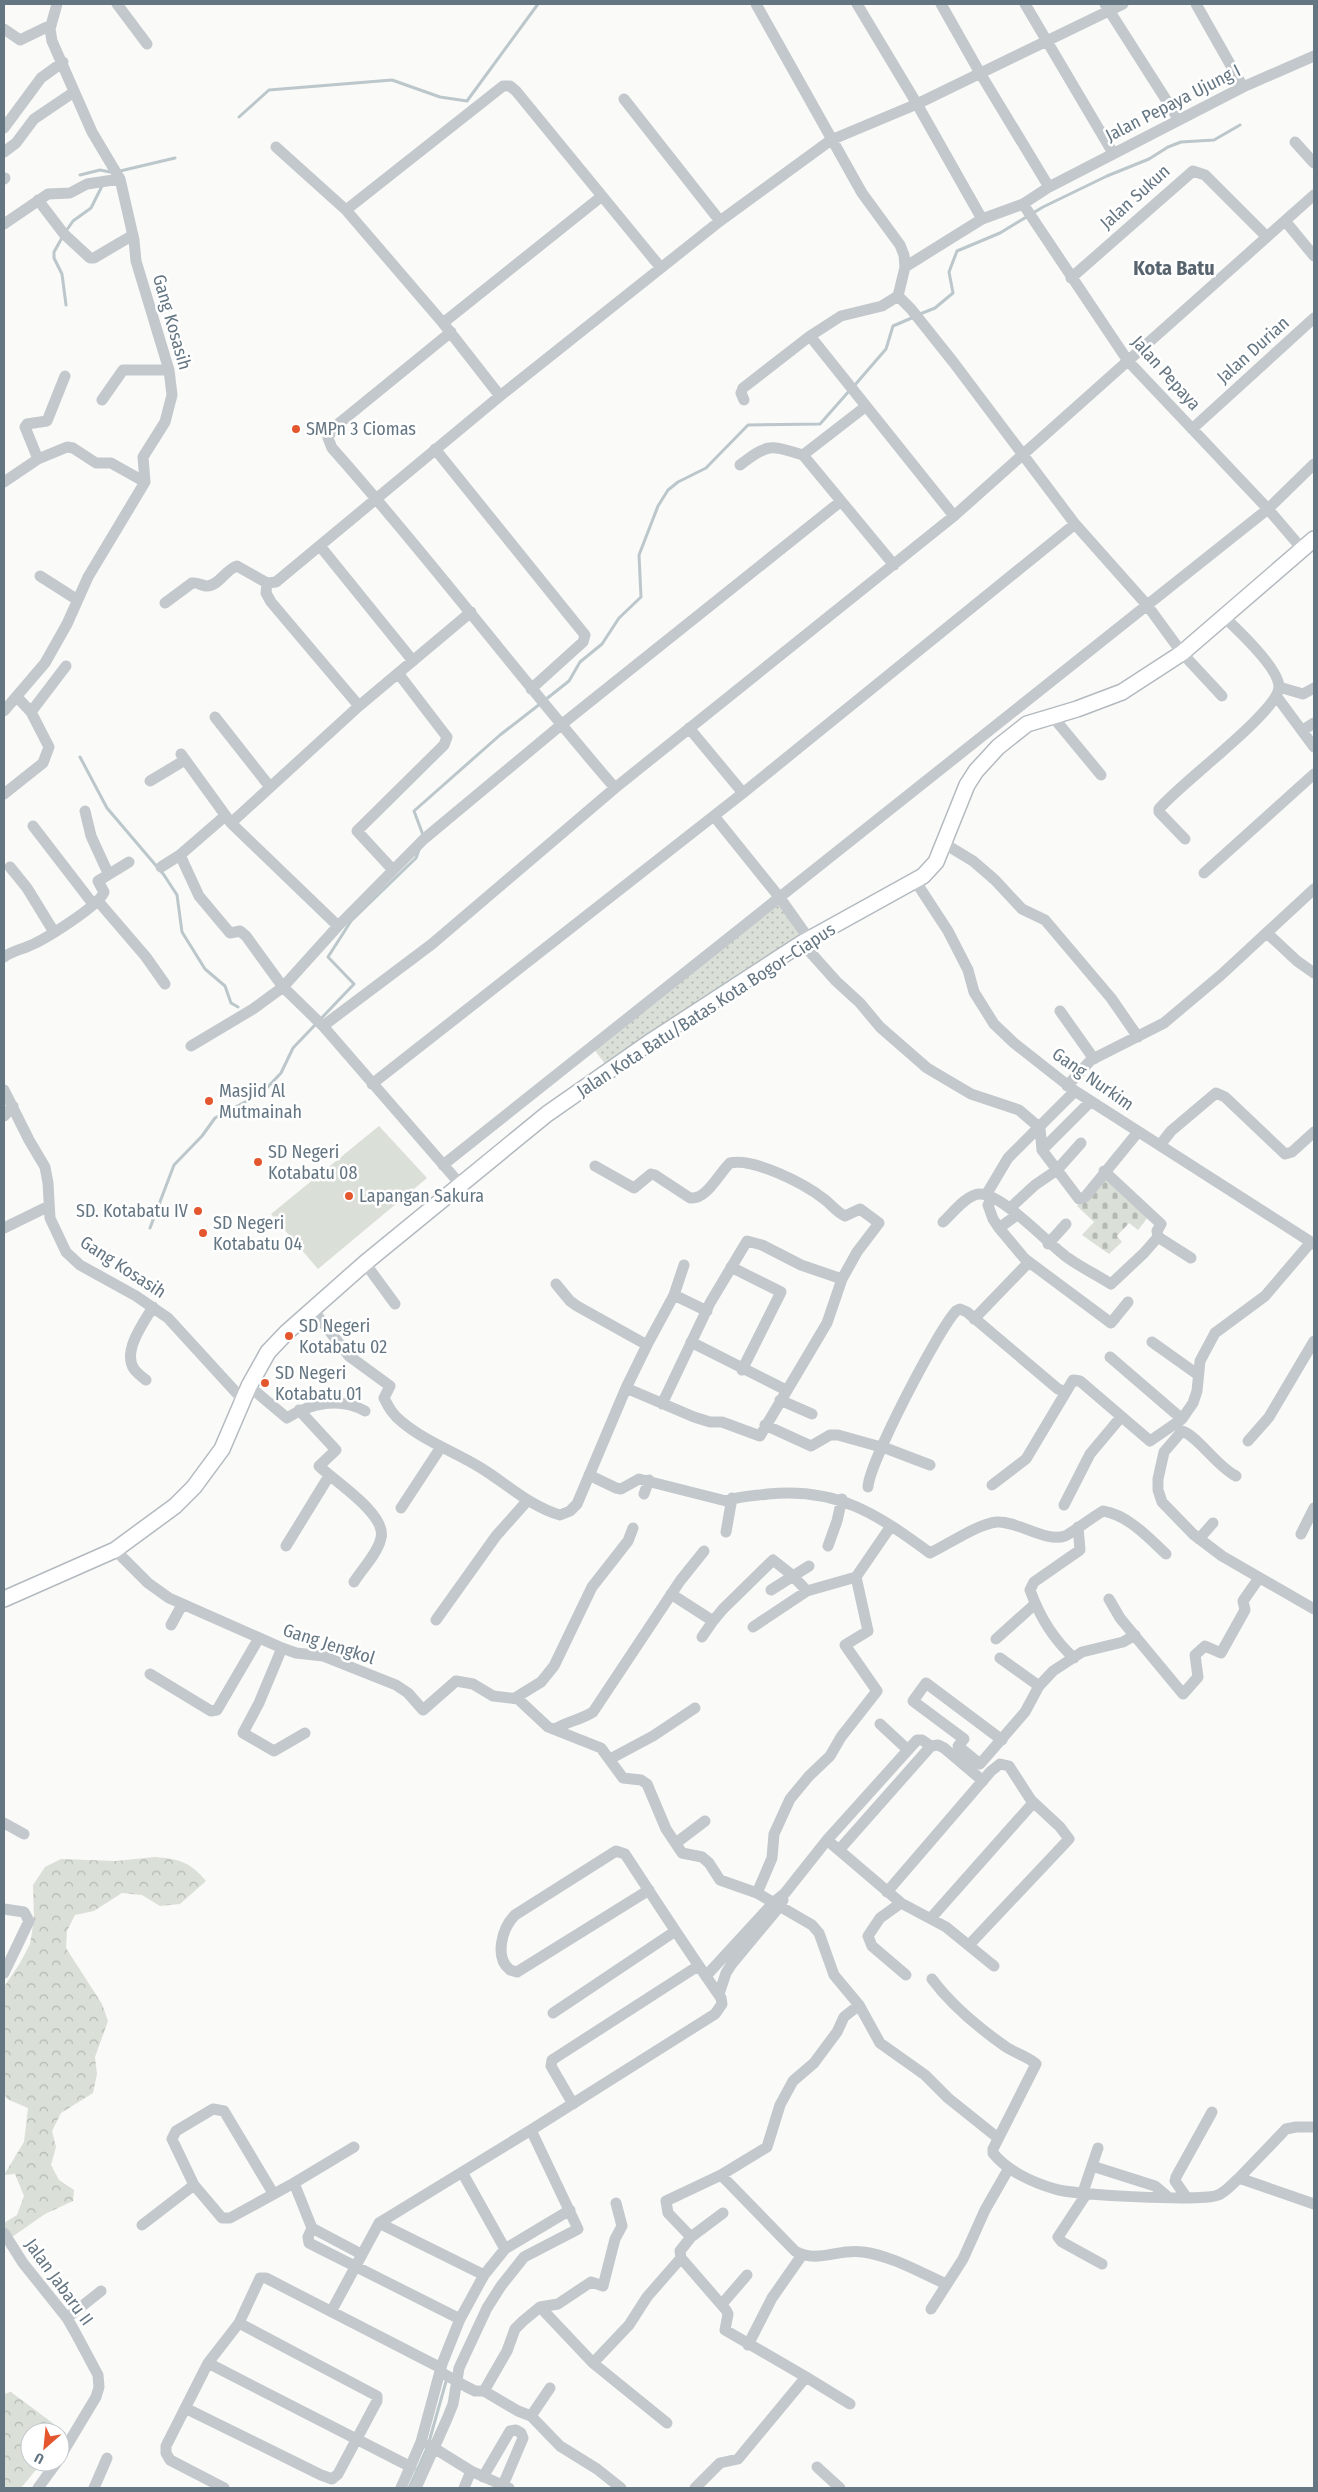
<svg xmlns="http://www.w3.org/2000/svg" width="1318" height="2492" font-family="'Fira Sans Condensed',sans-serif">
	<defs>
		<pattern id="grass-dots" width="8" height="8" patternUnits="userSpaceOnUse" patternTransform="scale(1.25)"><rect width="8" height="8" fill="#dadfd7"/><path d="M2 2h.1M6 6h.1" fill="none" stroke="#b4b9b4" stroke-width="1.8" stroke-linecap="round"/></pattern>
		<pattern id="forest-crowns" width="20" height="18" patternUnits="userSpaceOnUse" patternTransform="scale(1.25)"><rect width="20" height="18" fill="#dadfd7"/><path d="M2 6a3 3 0 1 1 6 0M12 15a3 3 0 1 1 6 0" fill="none" stroke="#b4b9b4"/></pattern>
		<pattern id="cemetery-stones" width="16" height="16" patternUnits="userSpaceOnUse" patternTransform="scale(1.25)"><rect width="16" height="16" fill="#dadfd7"/><path d="M2 7V4a2 2 0 0 1 4 0v3zM10 15v-3a2 2 0 0 1 4 0v3z" fill="#b4b9b4"/></pattern>
	</defs>
	<rect width="100%" height="100%" fill="#fafaf8"/>
	<path fill="url(#grass-dots)" d="M778 905 805 939 606 1065 593 1048Z"/>
	<path fill="url(#forest-crowns)" d="M155 1857C180 1859 190 1862 206 1881L180 1904 160 1906 142 1895 122 1893 94 1911 75 1915 67 1931 66 1948 102 2004 108 2021 95 2057 97 2074 93 2093 61 2113 52 2131 56 2147 51 2165 59 2180 74 2190 73 2201 45 2214 12 2237 4 2230V2223L17 2215 24 2196 15 2174 4 2175 24 2142 28 2108 7 2099 4 2093V1987L20 1963 30 1944 34 1919 33 1885 45 1867 61 1859 116 1861Z
		M11 2392 66 2433 60 2448V2432H30V2462H54L35 2471 21 2488H4V2394Z"/>
	<path fill="url(#cemetery-stones)" d="M1107 1173 1152 1212 1138 1230 1129 1223 1117 1236 1122 1242 1109 1254 1082 1235 1094 1222 1077 1206Z"/>
	<path fill="#dadfd7" d="M379 1126 427 1178 318 1269 271 1214Z"/>
	<g fill="none" stroke-linecap="round" stroke-linejoin="round">
		<path stroke="#bbc7cb" stroke-width="3" d="M239 117 269 90 392 80 440 97 467 101 538 4
			M120 171 175 158
			M80 175 100 170 110 172
			M66 231 73 221 91 208 103 184
			M63 236 54 252V258L62 274 66 305
			M920 314 935 308 953 293 949 272 957 251 1000 233 1043 207 1107 176 1149 159 1168 147 1181 142 1214 140 1240 125
			M854 386 886 349 893 326 914 317
			M545 700 569 681 580 662 602 644 619 618 641 597 639 555 658 506 668 490 678 482 706 468 748 425 820 424 850 390
			M80 757 107 808 164 875 177 895 182 932 205 969 225 986 231 1003 238 1007
			M423 835 414 811 500 735 540 704
			M150 1228 174 1165 202 1136 215 1118 262 1093 281 1073 293 1048 354 984 328 957 351 921 416 858 419 850
			M429 2442 447 2378
			M409 2488 427 2448"/>
		<defs>
			<path id="secondary" d="M4 1599 115 1550 175 1506 194 1487 222 1449 249 1386 268 1352 287 1332 365 1263 547 1114 653 1040 802 943 923 876 936 862 967 785 976 771 998 747 1027 724 1077 709 1122 692 1182 653 1314 539"/>
		</defs>
		<use href="#secondary" stroke="#b3babf" stroke-width="18"/>
		<path stroke="#c3c8cc" stroke-width="11" d="M117 4 147 44
			M756 4 862 193 900 245 904 255 905 267
			M857 4 917 104 982 219 905 267 898 296 911 309 954 363 1075 524 1147 605 1182 653 1222 696
			M941 4 980 73 1049 187
			M1025 4 1113 153
			M1105 4 1179 120
			M1196 4 1243 87
			M4 29 20 40 51 25
			M624 99 720 221
			M4 128 41 78 63 62
			M1295 142 1314 163
			M276 147 346 210 443 323 500 396
			M4 152 16 143 34 119 74 92
			M4 179 5 178
			M38 200 64 234 90 258H94L133 235
			M1023 204 1128 361 1268 509 1303 550
			M346 210 503 86H510L516 91 661 268
			M982 219 1023 204 1049 187 1243 87 1314 56
			M1286 222 1314 256
			M4 224 48 194 70 193 87 184 120 179
			M1071 278 1193 171 1205 175 1267 237
			M898 296 882 306 841 316 810 336 954 516 1314 195
			M443 323 602 196
			M451 332 332 429 328 438 332 448C430 558 518 676 615 788
			M65 376 47 421 27 424 25 427 38 459 67 447 73 448 96 463H111L145 482
			M102 400 123 370H169
			M744 400 741 393 743 388 810 336
			M865 407 803 455 894 565
			M1192 429 1314 318
			M435 449 585 635 583 642 531 689
			M740 465C769 443 769 445 803 455
			M4 482 38 459
			M840 502 561 725 424 839 338 926 283 987 323 1026 432 944 615 788 954 516
			M320 546 413 661
			M40 576 76 599
			M267 583 266 593 271 602 359 706
			M165 603 192 583C198 582 202 586 207 586 219 586 226 569 237 566L267 583 276 582 500 396 720 221 831 140 917 104 1123 4
			M1279 687 1303 694 1314 688
			M1277 697 1314 747
			M4 711 45 663 67 624 88 577 145 482 143 457 165 422 172 395 169 370 136 261 134 240 120 179 92 132 52 41 50 29 57 4
			M31 712 66 666
			M215 717 270 787
			M1053 717 1101 775
			M689 728 743 793
			M1303 730 1314 723
			M181 754 231 823 338 926
			M150 781 185 760
			M4 794 43 763 49 747 31 712 17 697
			M85 811 91 836 108 873
			M714 816 780 898 809 939
			M231 823 359 706 471 612
			M33 826 93 904
			M1185 839 1159 812V809C1179 784 1278 712 1279 687 1279 668 1237 629 1223 616
			M945 844 973 861 995 880 1022 909 1045 920 1111 998 1138 1037
			M180 855 199 896 230 933 240 931 246 936 283 987 253 1009 191 1046
			M10 867 27 888 54 932
			M161 867 180 855 225 816
			M393 870 357 831 444 745 447 737 398 673
			M1204 873 1314 774
			M916 882 948 931 968 970 974 992 994 1024 1014 1043 1075 1091 1314 1244
			M98 901 146 957 165 984
			M1267 933 1297 961 1314 973
			M802 943 836 981 860 1003 880 1027 927 1068 971 1094 1019 1110 1040 1128 1042 1150 1079 1199 1085 1197 1138 1132
			M4 957C12 951 20 950 29 946 44 940 99 906 104 892L98 881 129 862
			M1060 1011 1094 1059
			M323 1026 460 1184
			M372 1084 743 793 1075 524
			M1067 1086 1091 1060 1164 1023 1221 975 1314 889
			M4 1090 29 1140 45 1167 48 1183 50 1218 66 1252 80 1265 136 1296 168 1318 243 1400
			M4 1116 13 1106
			M1160 1145 1171 1131 1216 1093 1225 1097 1285 1154 1292 1152 1314 1132
			M1042 1150 1091 1101
			M443 1165 1268 509 1314 464
			M595 1166 634 1188 651 1174 655 1175 690 1198C707 1200 719 1173 730 1163 755 1158 805 1184 824 1199 831 1204 836 1212 845 1216L860 1209 879 1223 857 1252 842 1279 827 1323 760 1436 722 1422H710L694 1417 626 1388
			M986 1195 1008 1158 1075 1091
			M992 1198 988 1205 993 1219 999 1228
			M1010 1208 1035 1185 1057 1170 1081 1143
			M1017 1215 999 1228 1025 1259 1111 1323 1128 1302
			M943 1222C952 1214 966 1195 979 1194 1001 1192 1048 1244 1068 1258 1082 1268 1097 1275 1111 1284L1144 1253 1158 1237 1157 1231 1161 1224 1104 1171
			M4 1228 49 1206
			M1158 1237 1191 1258
			M1048 1244 1066 1224
			M365 1263 395 1304
			M731 1267 781 1292 742 1370
			M556 1284 570 1301 577 1306 647 1345
			M674 1295 707 1311
			M313 1310 349 1356 390 1386 384 1398C389 1408 393 1415 402 1422 426 1442 455 1452 481 1468 507 1484 531 1507 560 1515L570 1511 577 1504 626 1388 647 1345 674 1295 684 1265
			M974 1319 1029 1262
			M691 1342 786 1390
			M1152 1342 1197 1374
			M1110 1357 1182 1419
			M146 1380C142 1377 137 1373 134 1369 122 1351 144 1322 153 1307
			M249 1386 287 1418C310 1403 340 1397 365 1411
			M780 1400 812 1414
			M662 1404 710 1303 747 1241 762 1245 801 1265 842 1279
			M299 1410 336 1450 319 1466C334 1481 387 1514 381 1538 378 1553 362 1569 354 1582
			M765 1425 811 1446 830 1435H838L888 1449 930 1465
			M1248 1441 1269 1417 1314 1341
			M589 1475 616 1488 621 1489 639 1479 726 1501C740 1496 753 1496 768 1494 837 1487 877 1514 930 1553 949 1544 977 1524 997 1522 1018 1521 1046 1543 1065 1536 1072 1533 1094 1516 1103 1511 1128 1515 1149 1538 1166 1554
			M1236 1476C1217 1467 1198 1436 1182 1431L1164 1452 1158 1479V1490L1162 1502 1193 1534 1222 1556 1314 1609
			M992 1485 1026 1459 1066 1392
			M868 1487C869 1463 938 1330 956 1311L960 1309 967 1312 1058 1389 1066 1392 1073 1380 1080 1381 1150 1441 1182 1419 1193 1403 1197 1391 1200 1361 1215 1333 1265 1296 1311 1242
			M644 1494 649 1480
			M1064 1505 1090 1454 1121 1417
			M401 1508 441 1447
			M726 1532 732 1498
			M1301 1534 1314 1508
			M1199 1539 1213 1523
			M286 1546 329 1476
			M828 1546 837 1521 842 1499
			M115 1550 148 1583 169 1598 282 1648 296 1653 323 1656 396 1685 408 1693 423 1710 456 1681 473 1684 493 1696 518 1699 548 1727 601 1748 623 1778 641 1780 647 1784 666 1829 682 1853 702 1857 709 1863 720 1880 757 1893 812 1925 819 1933 834 1975 859 2005 880 2043 925 2075 948 2098 998 2138
			M771 1590 809 1566
			M671 1594 713 1621 723 1609 773 1560 792 1575 807 1591 856 1577
			M1109 1599 1120 1618 1183 1694 1198 1677 1195 1655 1205 1646 1221 1653 1245 1610 1243 1601 1259 1578
			M436 1620 496 1536 528 1500
			M171 1625 182 1605
			M753 1627 807 1591
			M702 1637 713 1621
			M996 1639 1035 1604
			M282 1648 259 1703 243 1733 274 1751 305 1733
			M1000 1658 1039 1686
			M1074 1658C1054 1640 1039 1615 1030 1590L1034 1582 1080 1550 1078 1527
			M150 1674 211 1711 217 1710 259 1638
			M515 1698 541 1682 554 1666 592 1587 628 1541 633 1528
			M880 1724 908 1750
			M555 1729C569 1721 580 1720 593 1712L680 1581 704 1551
			M1002 1740 926 1683 913 1701 964 1739 958 1746 980 1764 1025 1712 1039 1686 1053 1671 1082 1652 1123 1642 1135 1635
			M931 1746 922 1740H917L827 1840 901 1903 946 1927 994 1966
			M610 1759 653 1736 695 1708
			M4 1823 24 1834
			M676 1843 705 1821
			M839 1850 931 1746 938 1745 944 1748 983 1781
			M887 1892 991 1771 1000 1764 1009 1766 1031 1800 1060 1827 1069 1839 969 1945
			M757 1893 772 1858 774 1834 790 1799 809 1776 830 1756 841 1737 877 1691 845 1645 868 1631 856 1577 891 1526
			M901 1903 880 1918 868 1936 872 1946 906 1975
			M4 1909 24 1912 29 1921 4 1973
			M931 1918 1033 1803
			M706 1976 774 1902 785 1893 827 1840
			M932 1979C952 2006 979 2028 1006 2047 1015 2053 1029 2057 1036 2064L993 2149V2153C1007 2171 1034 2183 1055 2189 1073 2195 1203 2202 1218 2195 1226 2192 1232 2184 1239 2178L1314 2204
			M719 1994 726 1973 731 1965 780 1906 783 1900
			M553 2013 674 1932
			M573 2104 551 2066 552 2060 698 1966
			M1092 2166 1155 2186 1168 2197
			M462 2172 505 2249
			M721 2175 795 2251C818 2264 838 2248 863 2252 892 2256 919 2272 946 2284
			M1239 2178 1286 2129 1296 2127H1314
			M294 2183 354 2147
			M1083 2192 1098 2148
			M273 2193 224 2111 213 2109 176 2131 172 2139 194 2185 222 2218H230L294 2183 312 2228 308 2237 309 2243 460 2319
			M1087 2193 1058 2237 1062 2242 1102 2264
			M1187 2198 1175 2181 1176 2177 1212 2112
			M379 2223 484 2275
			M142 2225 194 2185
			M312 2228 361 2254
			M4 2233 23 2263 67 2318 75 2332 98 2375 99 2387 96 2397 60 2457
			M691 2237 668 2213 666 2201 721 2175 767 2147 780 2105 793 2081 814 2063 837 2032 844 2017 859 2005
			M722 2304 747 2275
			M540 2307 593 2363 667 2423
			M931 2309 963 2259 985 2210 1009 2168
			M332 2310 379 2223 531 2130
			M67 2318 101 2291
			M748 2345 772 2298 802 2255
			M208 2363 411 2467
			M593 2363 629 2325 647 2297 681 2258
			M806 2377 850 2404
			M467 2387 475 2391H484L518 2411 531 2416 560 2446 597 2469 621 2488
			M484 2391 507 2351 515 2329 523 2321 540 2307 558 2304 591 2282 603 2286 615 2239 622 2226 616 2203
			M185 2408 321 2475 332 2479 338 2474 377 2401V2396L239 2323
			M531 2416 550 2388
			M429 2445 471 2471 509 2488
			M817 2467 840 2488
			M483 2477 510 2431 516 2430 521 2433 523 2438 503 2485
			M38 2488 57 2462
			M94 2488 107 2458
			M224 2488 170 2460 166 2453V2446L208 2363 239 2323 260 2278H266L441 2368
			M401 2488 421 2442 442 2364 460 2319 484 2275 505 2249 570 2210
			M416 2488 447 2419 453 2404 459 2368 487 2308 501 2286 524 2257 578 2229 531 2130 715 2014 722 2004 721 1998C688 1951 657 1903 625 1854L616 1851 515 1915C502 1928 494 1957 510 1970L517 1972 649 1890
			M464 2488 471 2471
			M695 2488 720 2463 738 2459 806 2377 725 2330 728 2314 726 2310 681 2258 680 2251 691 2237 723 2213"/>
		<use href="#secondary" stroke="#fff" stroke-width="15"/>
		<path stroke="#c3c8cc" stroke-width="11" d="M444 2374 467 2387"/>
	</g>
	<g fill="#e4572e" stroke="#fff" stroke-width="2">
		<circle cx="296" cy="429" r="5"/>
		<circle cx="209" cy="1101" r="5"/>
		<circle cx="258" cy="1162" r="5"/>
		<circle cx="349" cy="1196" r="5"/>
		<circle cx="198" cy="1211" r="5"/>
		<circle cx="203" cy="1233" r="5"/>
		<circle cx="289" cy="1336" r="5"/>
		<circle cx="265" cy="1383" r="5"/>
	</g>
	<g text-anchor="middle" dominant-baseline="central" stroke-width="5" stroke-linejoin="round" paint-order="stroke">
		<g font-size="18" fill="#657683" stroke="#fff">
			<text transform="translate(1173 103) rotate(-27)">Jalan Pepaya Ujung I</text>
			<text transform="translate(1135 197) rotate(-42)">Jalan Sukun</text>
			<text transform="translate(172 322) rotate(74)">Gang Kosasih</text>
			<text transform="translate(1253 350) rotate(-42)">Jalan Durian</text>
			<text transform="translate(1166 373) rotate(48)">Jalan Pepaya</text>
			<text transform="translate(706 1010) rotate(-33)">Jalan Kota Batu/Batas Kota Bogor–Ciapus</text>
			<text transform="translate(1093 1079) rotate(35)">Gang Nurkim</text>
			<text transform="translate(123 1267) rotate(33)">Gang Kosasih</text>
			<text transform="translate(329 1644) rotate(18)">Gang Jengkol</text>
			<text transform="translate(59 2282) rotate(54)">Jalan Jabaru II</text>
		</g>
		<g font-size="18" fill="#657683" stroke="#fff" text-anchor="start">
			<text x="306" y="429">SMPn 3 Ciomas</text>
			<text x="219" y="1091">Masjid Al<tspan x="219" dy="21">Mutmainah</tspan></text>
			<text x="268" y="1152">SD Negeri<tspan x="268" dy="21">Kotabatu 08</tspan></text>
			<text x="359" y="1196">Lapangan Sakura</text>
			<text x="188" y="1211" text-anchor="end">SD. Kotabatu IV</text>
			<text x="213" y="1223">SD Negeri<tspan x="213" dy="21">Kotabatu 04</tspan></text>
			<text x="299" y="1326">SD Negeri<tspan x="299" dy="21">Kotabatu 02</tspan></text>
			<text x="275" y="1373">SD Negeri<tspan x="275" dy="21">Kotabatu 01</tspan></text>
		</g>
		<g font-size="20" font-weight="bold" fill="#57646e" stroke="#fff">
			<text x="1174" y="268">Kota Batu</text>
		</g>
	</g>
	<rect width="1318" height="2492" fill="none" stroke="#657683" stroke-width="10"/>
	<g transform="translate(45 2447) rotate(207)"><circle r="24" fill="#ffffff" stroke="#c1c8cd"/>
	<path d="M0-4L9 19L0 12L-9 19Z" fill="#e4572e"/>
	<text y="-8" font-size="14" font-weight="bold" text-anchor="middle" fill="#657683">U</text>
	</g>
</svg>
